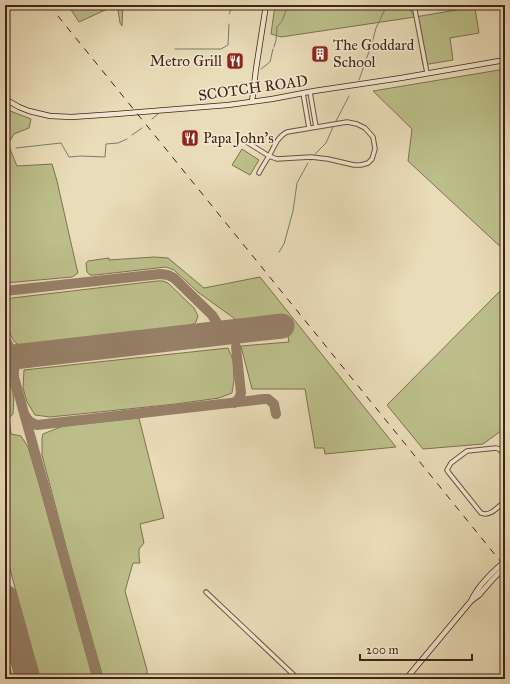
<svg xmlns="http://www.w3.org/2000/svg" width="510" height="684" font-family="'IM FELL Great Primer',serif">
	<rect width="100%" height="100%" fill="#e9dcb8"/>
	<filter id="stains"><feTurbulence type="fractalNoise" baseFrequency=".005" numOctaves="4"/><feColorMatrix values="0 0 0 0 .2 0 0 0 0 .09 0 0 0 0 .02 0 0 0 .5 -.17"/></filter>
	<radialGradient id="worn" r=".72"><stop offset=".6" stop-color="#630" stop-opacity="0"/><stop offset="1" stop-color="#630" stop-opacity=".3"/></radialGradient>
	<path fill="#bcbf8a" stroke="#7f7150" d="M68 5H123L122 26 120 23 118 10 114 6 79 22Z
		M275 5H409L411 11 415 17 468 8V5H490L475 8 479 33 450 38 453 60 423 65 415 17 281 37 271 34Z
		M505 69V251L408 161 412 129 373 91Z
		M5 109 31 119 29 128 14 134 8 144 17 166 52 164 57 181 76 265 78 273 72 277 5 283Z
		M242 149 259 160 250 175 232 165Z
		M154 257 168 258 204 288 260 277 396 447 325 454 324 448H315L305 389H252L241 346 289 342 284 315 238 321 199 293 174 270 166 267 95 275H90L87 272 86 263 88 261 109 258V260Z
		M157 281H163L168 283 194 308 198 316 196 322 190 326 19 345C8 341 5 314 5 303L12 298Z
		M505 286V428L483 444 423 449 387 405Z
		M228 348 233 360 234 380 232 393 219 398 176 404 50 417 35 415 27 402 23 388 24 370Z
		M5 375C15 390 14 397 13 414L9 418 11 434 21 436 28 447 38 480 93 679H40L5 551Z
		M139 418 164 518 140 524 144 543 139 549V556L140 563H133L125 591 147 670V674L145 679H104L102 674 69 558 42 455V438L43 434 58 428 64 426Z
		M5 648 13 679H5Z"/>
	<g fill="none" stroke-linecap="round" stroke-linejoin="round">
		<path stroke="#757e72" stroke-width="1" d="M229 14 233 5
			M274 47 276 40 277 27 282 21 288 5
			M175 49H221L228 45 229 24
			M261 69 270 62 273 49
			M359 80 372 43 376 28 387 5
			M152 119 158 114
			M336 121 349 96
			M132 135 142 128
			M16 148 61 143 69 157 81 156 105 157 106 144 118 143 127 139
			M315 154 326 143 333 127
			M310 160H311
			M279 252 284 244 293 211 297 183 308 163"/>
		<path stroke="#968067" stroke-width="10" d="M5 291 160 274 168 275 174 278 212 315 217 323
			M5 339C11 351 14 358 28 355
			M5 362 7 363 12 370 98 679
			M14 375C12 359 26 358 38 354
			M234 403 239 399 241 393 236 347
			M25 415C28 421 31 423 37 425L264 399H268L274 404 276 414
			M24 679 25 668"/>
		<path stroke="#968067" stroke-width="25" d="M5 358 282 326
			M5 597 28 679"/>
		<defs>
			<path id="street" d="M414 5 427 73
				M310 92 316 127
				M303 93 309 128
				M245 141 269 156 277 159 311 157 328 159 354 165H361L368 163 372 159 375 149 373 137 365 128 357 124 347 122 287 132C278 136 274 147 269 156 266 161 262 167 259 173
				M505 455 499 449 496 448 467 451 451 463 447 470 449 473 481 513C490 517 498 507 505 501
				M206 592 298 679"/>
			<path id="secondary" d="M5 99 19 107 29 111 50 116 72 117 116 114 228 105 272 99 314 91 401 78 505 60
				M252 102 256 69 266 5
				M471 601 479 595 492 580 505 567
				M406 679 471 601C478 585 493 572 505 561"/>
		</defs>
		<use href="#street" stroke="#6c513e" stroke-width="5.5"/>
		<use href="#secondary" stroke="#422316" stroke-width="6"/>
		<use href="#street" stroke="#f1e8d1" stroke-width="3.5"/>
		<use href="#secondary" stroke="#f1e8d1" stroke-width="4.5"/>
		<path stroke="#422316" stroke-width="1" stroke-dasharray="7 7" stroke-linecap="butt" d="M49 5 505 567"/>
	</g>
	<defs>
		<symbol id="building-square" viewBox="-11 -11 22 22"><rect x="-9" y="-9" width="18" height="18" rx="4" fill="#8f2418" stroke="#f1e8d1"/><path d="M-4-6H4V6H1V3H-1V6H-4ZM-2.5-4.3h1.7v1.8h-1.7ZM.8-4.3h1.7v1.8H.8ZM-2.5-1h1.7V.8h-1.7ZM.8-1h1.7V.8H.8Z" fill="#fff"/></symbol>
		<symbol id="restaurant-square" viewBox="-11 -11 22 22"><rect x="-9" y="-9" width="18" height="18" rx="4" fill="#8f2418" stroke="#f1e8d1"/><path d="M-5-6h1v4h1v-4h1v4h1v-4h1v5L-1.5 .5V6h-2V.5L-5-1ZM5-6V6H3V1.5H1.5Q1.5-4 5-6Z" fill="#fff"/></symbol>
	</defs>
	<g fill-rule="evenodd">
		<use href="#building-square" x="310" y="44" width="20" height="20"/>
		<use href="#restaurant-square" x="225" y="51" width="20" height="20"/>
		<use href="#restaurant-square" x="180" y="128" width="20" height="20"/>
	</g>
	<g text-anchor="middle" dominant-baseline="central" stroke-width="3.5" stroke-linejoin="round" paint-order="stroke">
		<g font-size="15" fill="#422316" stroke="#f1e8d1" text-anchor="start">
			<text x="333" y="45">The Goddard<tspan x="333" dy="17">School</tspan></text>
			<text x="222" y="61" text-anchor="end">Metro Grill</text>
			<text x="203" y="138">Papa John's</text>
		</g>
		<g font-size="15" fill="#422316" stroke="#f1e8d1">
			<text transform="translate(253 88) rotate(-8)">SCOTCH ROAD</text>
		</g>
	</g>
	<rect width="510" height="684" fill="none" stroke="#e9dcb8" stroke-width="20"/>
	<rect x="6" y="6" width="498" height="672" fill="none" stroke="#422316" stroke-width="2"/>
	<rect x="10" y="10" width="490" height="664" fill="none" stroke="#422316"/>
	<path d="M360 654v6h112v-6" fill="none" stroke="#422316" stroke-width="2"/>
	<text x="366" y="654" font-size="12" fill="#422316" stroke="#f1e8d1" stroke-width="3" paint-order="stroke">200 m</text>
	<rect width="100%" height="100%" filter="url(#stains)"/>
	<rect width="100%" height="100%" fill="url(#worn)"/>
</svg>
